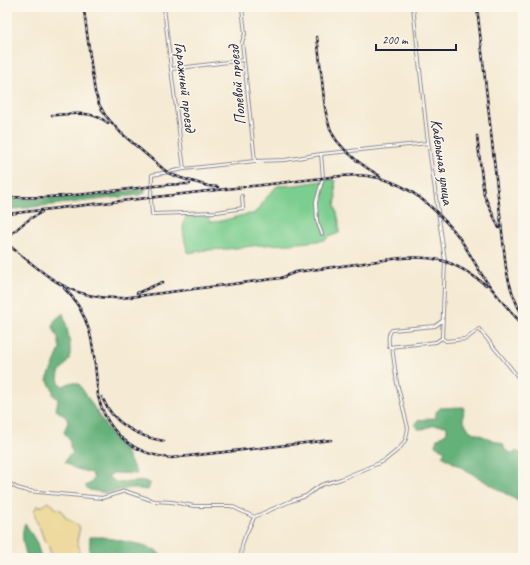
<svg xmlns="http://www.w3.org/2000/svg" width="530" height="565" font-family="Caveat,sans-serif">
	<rect width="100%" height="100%" fill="#fbf7ec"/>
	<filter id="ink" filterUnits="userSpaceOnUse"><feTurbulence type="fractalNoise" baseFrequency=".025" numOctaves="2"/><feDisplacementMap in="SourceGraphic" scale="8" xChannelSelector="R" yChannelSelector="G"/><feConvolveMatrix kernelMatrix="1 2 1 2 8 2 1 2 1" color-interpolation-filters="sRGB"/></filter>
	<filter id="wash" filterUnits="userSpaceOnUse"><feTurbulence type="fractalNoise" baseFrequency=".012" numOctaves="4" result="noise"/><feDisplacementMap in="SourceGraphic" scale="16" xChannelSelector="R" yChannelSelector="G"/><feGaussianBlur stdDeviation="0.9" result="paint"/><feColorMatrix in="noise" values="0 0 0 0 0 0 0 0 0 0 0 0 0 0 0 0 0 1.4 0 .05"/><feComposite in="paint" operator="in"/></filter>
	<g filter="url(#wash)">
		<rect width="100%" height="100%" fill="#f5ead3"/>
		<path fill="#7cce8f" stroke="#4f7865" d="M333 179 335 181 336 199 335 205 339 221V233L334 235 328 236 327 239 325 240 290 244 260 245 228 249 206 250 188 253C185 241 180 227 186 216H209V219L211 222C226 222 239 214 253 214L260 208 264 200 267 197 277 186 297 185Z"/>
		<path fill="#65b17a" stroke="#446a5a" d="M145 188V193L139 195 7 210V198L15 199H32L101 195Z
			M63 313C66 323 73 349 69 359 64 370 56 369 59 383L63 386 72 382 79 384 113 437 123 447 137 474 113 473 108 477 118 483 145 481 150 484 148 490 131 488 107 493 89 490 85 486 91 483 94 478 91 473 74 468 65 462 68 456 73 454 70 447V441L64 432 68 422 66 417 56 410 58 399 53 395V390L47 380 60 349 58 338 53 327 54 321Z
			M464 407 463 420 470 431 503 444 505 450 511 453 516 451 523 455V504L442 456 445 451 435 445 437 439 447 432V426L435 425 423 429H418L414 424 418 420 436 418V412L440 408Z
			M25 523 37 543 41 558H27C24 546 20 535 25 523Z
			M90 537H102L138 544 157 551 164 558H89Z"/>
		<path fill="#eeda9e" stroke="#887e6c" d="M48 502 53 505 55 508 61 510 66 518 80 527 77 541 79 547V558H52L48 544 44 540 41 531 36 520 34 511 37 506H43Z"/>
	</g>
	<g filter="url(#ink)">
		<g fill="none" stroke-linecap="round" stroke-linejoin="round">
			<defs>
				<path id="minor" d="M164 7 171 69 184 169
					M242 7 245 34 242 42 255 161
					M413 7 427 134 445 261 442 338 436 342 389 347C389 341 387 334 392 330L435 326 442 321
					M171 69 244 60
					M321 154 323 178 316 202 317 221 322 234
					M242 196 243 208 217 212 152 214 151 198 152 175 184 169 255 161 285 160 321 154 428 143
					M442 338 446 341 466 339 479 329 523 383
					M7 482 17 488 28 491 102 498 125 491 154 501 172 502 194 506H231L254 517 291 501 306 496 311 492 321 485 341 479 384 461 400 448 406 439 408 428 397 383 392 347
					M242 558C239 545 247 532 253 520L254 517"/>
			</defs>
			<use href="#minor" stroke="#8c8687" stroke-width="4"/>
			<use href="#minor" stroke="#fff" stroke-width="2"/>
			<defs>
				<path id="rail" d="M477 7 506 268C509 285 514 301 523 316
					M84 10 92 72 95 92 99 104 105 115 121 133 168 173 181 178 208 186 218 187
					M317 37C319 51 320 65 322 80 324 99 325 126 337 141 349 156 364 167 380 176
					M52 115C72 114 91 110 108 123
					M477 136 484 195 499 228
					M7 197C49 199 87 194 129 189 149 187 170 183 190 184
					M7 214 323 178C338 176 353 174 368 176 400 180 424 198 445 221 448 224 452 228 455 232 467 247 475 265 486 281 497 296 510 311 523 325
					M7 239C17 227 28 219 42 212
					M11 247C49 277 70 300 122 298L281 278 296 272C319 269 341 266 364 263 390 259 417 254 444 261 460 266 473 276 486 285
					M64 288C95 318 94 356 98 396 107 433 133 454 171 458L331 440
					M137 293C146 290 154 285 163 282
					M102 397C112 423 138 437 164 441"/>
			</defs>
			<use href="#rail" stroke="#22223b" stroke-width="2.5"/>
			<use href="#rail" stroke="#fbf7ec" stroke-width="1" stroke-dasharray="3" stroke-linecap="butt"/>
		</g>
	</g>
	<g text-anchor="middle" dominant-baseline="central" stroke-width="3" stroke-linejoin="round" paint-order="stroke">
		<g font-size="16" fill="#22223b" stroke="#fbf7ec">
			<text transform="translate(237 85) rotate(-95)">Полевой проезд</text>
			<text transform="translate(185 87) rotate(83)">Гаражный проезд</text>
			<text transform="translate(442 162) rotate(82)">Кабельная улица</text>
		</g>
	</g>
	<rect width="530" height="565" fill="none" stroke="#fbf7ec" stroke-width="24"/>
	<path d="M376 44v6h80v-6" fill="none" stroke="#22223b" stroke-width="2"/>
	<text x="382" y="44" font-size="12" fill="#22223b" stroke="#fbf7ec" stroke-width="3" paint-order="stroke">200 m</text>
</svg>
